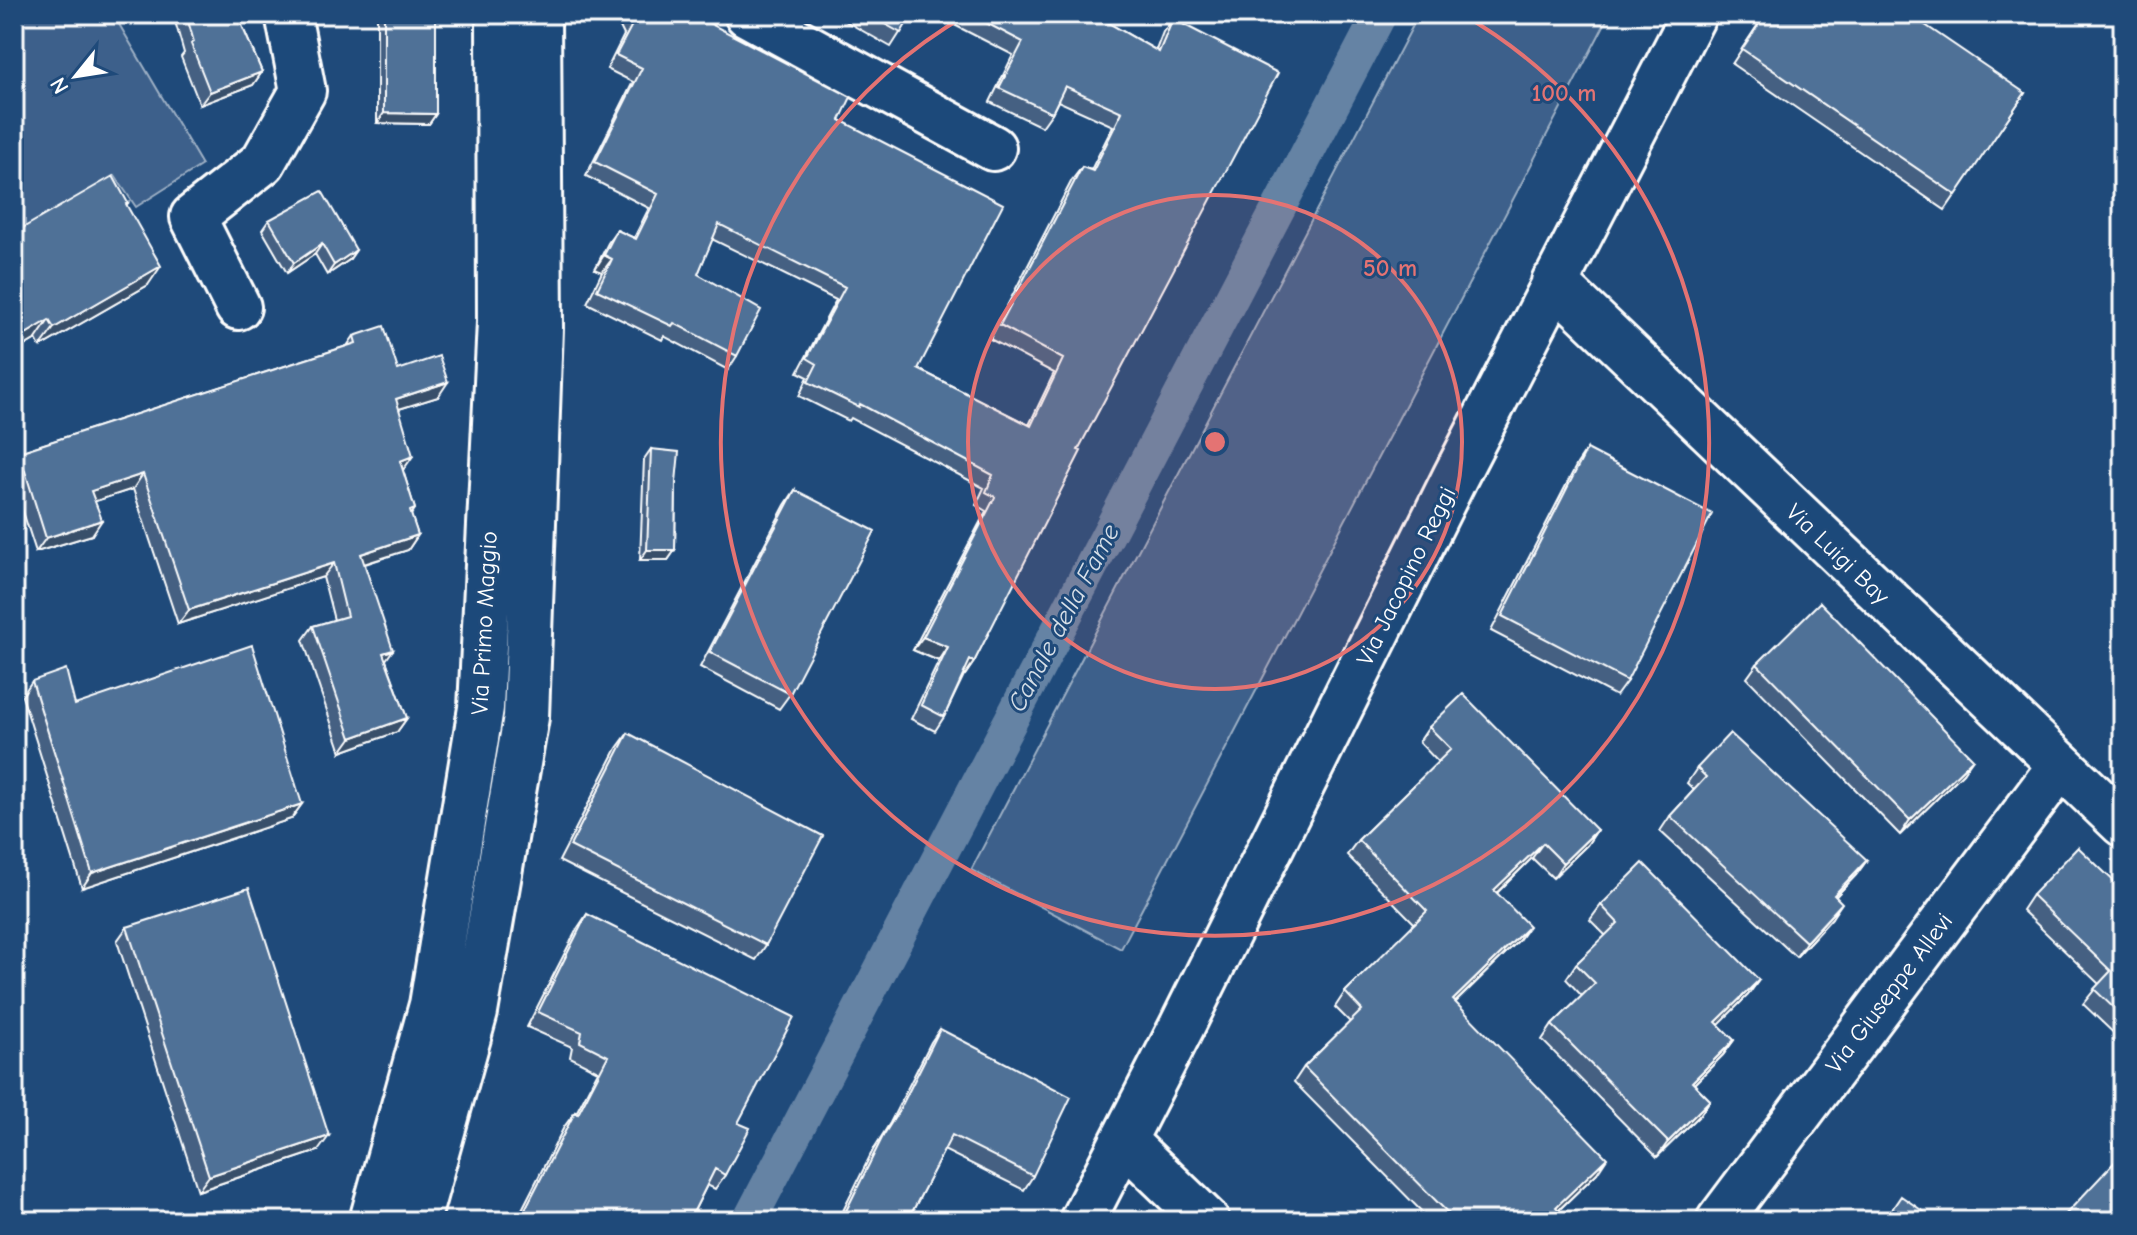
<svg xmlns="http://www.w3.org/2000/svg" width="2137" height="1235" font-family="'Comic Neue',sans-serif">
	<rect width="100%" height="100%" fill="#1f4a7a"/>
	<filter id="ink" filterUnits="userSpaceOnUse"><feTurbulence type="fractalNoise" baseFrequency=".0125" numOctaves="2"/><feDisplacementMap in="SourceGraphic" scale="16" xChannelSelector="R" yChannelSelector="G"/><feConvolveMatrix kernelMatrix="1 2 1 2 8 2 1 2 1" color-interpolation-filters="sRGB"/></filter>
	<g filter="url(#ink)">
		<path fill="#3c618b" stroke="#9eb0c5" stroke-width="2" d="M14 14H113L202 165 136 207 115 176 14 234Z
			M1419 14H1610L1121 949 971 870Z"/>
		<g fill="none" stroke-linecap="round" stroke-linejoin="round">
			<path stroke="#6583a4" stroke-width="34" d="M749 1221 1380 14"/>
			<defs>
				<path id="minor" d="M747 14 993 148
					M1554 282 2123 824
					M238 307 193 217 263 162 303 91 288 14
					M1124 1141 1207 1221
					M1082 1221 1182 1026 1455 477 1694 14
					M1719 1221 2060 766"/>
				<path id="major" d="M372 1221 432 1005 481 708 500 322 499 14
					M417 1221 475 1012 526 717 540 328 538 14"/>
			</defs>
			<use href="#minor" stroke="#fff" stroke-width="50"/>
			<use href="#major" stroke="#fff" stroke-width="50"/>
			<use href="#minor" stroke="#1f4a7a" stroke-width="44"/>
			<use href="#major" stroke="#1f4a7a" stroke-width="44"/>
		</g>
		<path fill="#456182" stroke="#fff" stroke-width="2" d="M173 14H237L262 72 253 85 200 105 181 57 184 53Z
			M379 14H436V114L429 124 377 123V16Z
			M616 14H692L840 120 918 369 1029 425 1054 373 990 339 1072 180 1082 167 1091 170 1113 126 1058 101 1052 113 1042 127 990 102 1013 55 933 14H1102L1100 18 1156 50 1163 32 1173 19 1078 450 974 662 965 675H964L944 717 935 731 911 719 939 661 913 650 986 511 976 505 984 488 851 418 849 421 799 396 808 377 798 372 836 300 712 239 698 274 737 356 728 370 664 336 662 340 587 303 602 272 595 269 608 243 617 230 634 238 649 208 586 176 633 82 607 69 624 35 615 17Z
			M833 14H912L891 47Z
			M1765 14 2025 93 1945 210 1732 64Z
			M128 203 126 206 148 285 40 347 36 339 14 352V233Z
			M269 220 356 250 349 260 327 275 315 254 287 273 262 230Z
			M354 336 398 370 438 397 399 409 403 471 415 509 411 515 418 535 408 550 365 564 386 660 407 718 397 732 341 752 303 640 313 626 334 620 323 577 178 624 133 489 95 501 92 535 36 552 14 484V459L19 452 347 346Z
			M651 449 676 482 675 550 668 560H640L644 459Z
			M1587 449 1627 681 1616 696 1491 631 1577 464Z
			M795 490 790 694 779 709 700 667 785 505Z
			M1757 664 1963 773 1900 835 1747 678Z
			M32 681 75 705 302 804 291 819 82 888 22 696Z
			M1429 727 1597 830 1587 845 1553 878 1532 858 1497 893 1519 940 1455 1003 1597 1173 1559 1210 1570 1221H1431L1294 1082 1304 1067 1350 1022 1335 1007 1345 992 1415 924 1347 855 1358 840 1438 762 1419 742Z
			M628 733 766 945 756 960 559 861 617 748Z
			M1697 768 1867 860 1856 875 1835 897 1832 918 1796 957 1660 831 1670 816 1694 790 1687 783Z
			M2123 890V1042L2083 1004 2099 984 2022 910 2032 895Z
			M1601 905 1759 980 1748 995 1718 1024 1734 1040 1723 1055 1694 1084 1710 1100 1700 1115 1657 1157 1542 1040 1552 1025 1582 996 1566 979 1576 964 1606 936 1590 920Z
			M587 914 738 1123 725 1175 715 1189 707 1185 689 1221H516L564 1127 575 1112 576 1113 598 1071 570 1057 572 1047 527 1027 577 929Z
			M127 927 318 1151 198 1191 117 941Z
			M940 1029 1033 1176 1024 1190 944 1150 910 1216 921 1221H838L873 1150 890 1123 931 1042Z
			M2065 1215 2123 1221H2061Z"/>
		<path fill="#384f6a" stroke="#fff" stroke-width="2" d="M262 72 253 85 200 105 210 92Z
			M384 113 436 114 429 124 377 123Z
			M322 244 315 254 287 273 294 263Z
			M356 250 349 260 327 275 334 265Z
			M604 255 612 259 602 272 595 269Z
			M161 266 148 285 40 347 54 328Z
			M49 320 36 339 14 352V341Z
			M448 382 438 397 386 413 396 399Z
			M413 456 403 470 400 461Z
			M143 474 133 489 81 506 91 491Z
			M102 520 92 535 36 552 46 538Z
			M418 535 408 550 351 568 361 554Z
			M647 550H675L668 560H640Z
			M334 563 323 577 178 624 189 610Z
			M923 637 948 647 939 661 913 650Z
			M393 650 383 664V653Z
			M970 660 974 662 965 675 961 674Z
			M407 718 397 732 341 752 351 738Z
			M1973 759 1963 773 1900 835 1910 820Z
			M302 804 291 819 82 888 92 873Z
			M1597 830 1587 845 1553 878 1563 863Z
			M1543 843 1532 858 1484 905 1494 890Z
			M1867 860 1856 875 1823 910 1834 895Z
			M1842 903 1832 918 1796 957 1806 942Z
			M1529 926 1519 940 1442 1015 1453 1000Z
			M1759 980 1748 995 1706 1037 1716 1022Z
			M1734 1040 1723 1055 1681 1097 1692 1082Z
			M1710 1100 1700 1115 1657 1157 1668 1142Z
			M329 1136 318 1151 198 1191 209 1176Z
			M1607 1158 1597 1173 1547 1221 1556 1207Z"/>
		<path fill="#507197" stroke="#fff" stroke-width="2" d="M186 14H237L262 72 210 92 191 44 194 42Z
			M384 14H436V114L384 113Z
			M630 14H692L851 97 840 120 1003 204 918 369 1031 426 1063 359 1000 325 1082 167 1093 171 1122 112 1065 86 1052 113 999 88 1023 42 969 14H1034L1038 16 1039 14H1102L1100 18 1159 52 1173 19 1278 73 1078 450 1081 451 974 662 970 660 944 717 921 705 948 647 923 637 995 497 986 492 993 475 860 404 859 407 808 382 817 364 807 358 845 287 719 224 698 274 761 310 737 356 674 323 672 326 597 290 612 259 604 255 617 230 636 239 658 194 595 162 642 68 616 55 634 21Z
			M867 14H912L901 33Z
			M1766 14H1909L2025 93 1956 195 1742 49Z
			M113 176 128 203 126 204 161 266 54 328 49 320 14 341V233Z
			M322 191 356 250 334 265 322 244 294 263 269 220Z
			M384 326 398 370 439 356 448 382 396 399 413 456 400 461 415 509 410 511 418 535 361 554 393 650 383 653 407 718 351 738 313 626 347 616 334 563 189 610 143 474 91 491 102 520 46 538 19 452 356 343 354 336Z
			M651 449 679 452 676 482 675 550H647Z
			M1587 449 1712 514 1627 681 1502 616Z
			M795 490 875 531 790 694 710 652Z
			M1820 602 1973 759 1910 820 1757 664Z
			M252 645 302 804 92 873 32 681 66 669 75 705Z
			M1463 694 1597 830 1563 863 1543 843 1494 890 1529 926 1453 1000 1607 1158 1556 1207 1570 1221H1456L1304 1067 1362 1010 1345 992 1427 911 1358 840 1451 749 1429 727Z
			M628 733 823 836 766 945 570 846Z
			M1730 733 1867 860 1834 895 1842 903 1806 942 1670 816 1706 777 1697 768Z
			M2078 847 2123 890V1017L2094 989 2111 971 2032 895Z
			M1643 863 1759 980 1716 1022 1734 1040 1692 1082 1710 1100 1668 1142 1552 1025 1595 983 1576 964 1618 923 1601 905Z
			M249 888 329 1136 209 1176 127 927Z
			M587 914 794 1017 738 1123 750 1128 725 1175 715 1169 689 1221H519L575 1112 578 1114 608 1056 580 1042 582 1032 538 1012Z
			M940 1029 1071 1097 1033 1176 952 1135 910 1216 921 1221H841L883 1136 900 1109Z
			M2123 1153V1221H2072L2065 1215Z
			M1901 1196 1937 1221H1884Z"/>
	</g>
	<circle cx="1215" cy="442" r="247" fill="#e47373" fill-opacity=".12"/>
	<g fill="none" stroke="#e47373" stroke-width="4">
		<circle cx="1215" cy="442" r="247"/>
		<path d="M1462 14A494 494 0 1 1 968 14"/>
	</g>
	<g text-anchor="middle" dominant-baseline="central" stroke-width="6" stroke-linejoin="round" paint-order="stroke">
		<g font-size="24" fill="#fff" stroke="#1f4a7a">
			<text transform="translate(1838 554) rotate(44)">Via Luigi Bay</text>
			<text transform="translate(1406 576) rotate(-64)">Via Jacopino Reggi</text>
			<text transform="translate(484 623) rotate(-87)">Via Primo Maggio</text>
			<text transform="translate(1889 993) rotate(-53)">Via Giuseppe Allevi</text>
		</g>
		<g font-size="26" font-style="italic" fill="#d8e0e8" stroke="#1f4a7a">
			<text transform="translate(1064 618) rotate(-62)">Canale della Fame</text>
		</g>
	</g>
	<circle cx="1215" cy="442" r="12" fill="#e47373" stroke="#1f4a7a" stroke-width="4"/>
	<g font-size="24" text-anchor="middle" font-weight="bold" fill="#e47373" stroke="#1f4a7a" stroke-width="6" stroke-linejoin="round" paint-order="stroke">
		<text x="1564" y="101">100 m</text>
		<text x="1390" y="276">50 m</text>
	</g>
	<rect width="2137" height="1235" fill="none" stroke="#1f4a7a" stroke-width="48"/>
	<rect x="24" y="24" width="2089" height="1187" fill="none" stroke="#fff" stroke-width="3" filter="url(#ink)"/>
	<g transform="translate(76 76) rotate(240)" stroke="#1f4a7a" stroke-width="6" paint-order="stroke">
	<path d="M0-6L14 30L0 20L-14 30Z" fill="#ffffff"/>
	<text y="-12" font-size="22" font-weight="bold" text-anchor="middle" fill="#ffffff">N</text>
	</g>
</svg>
